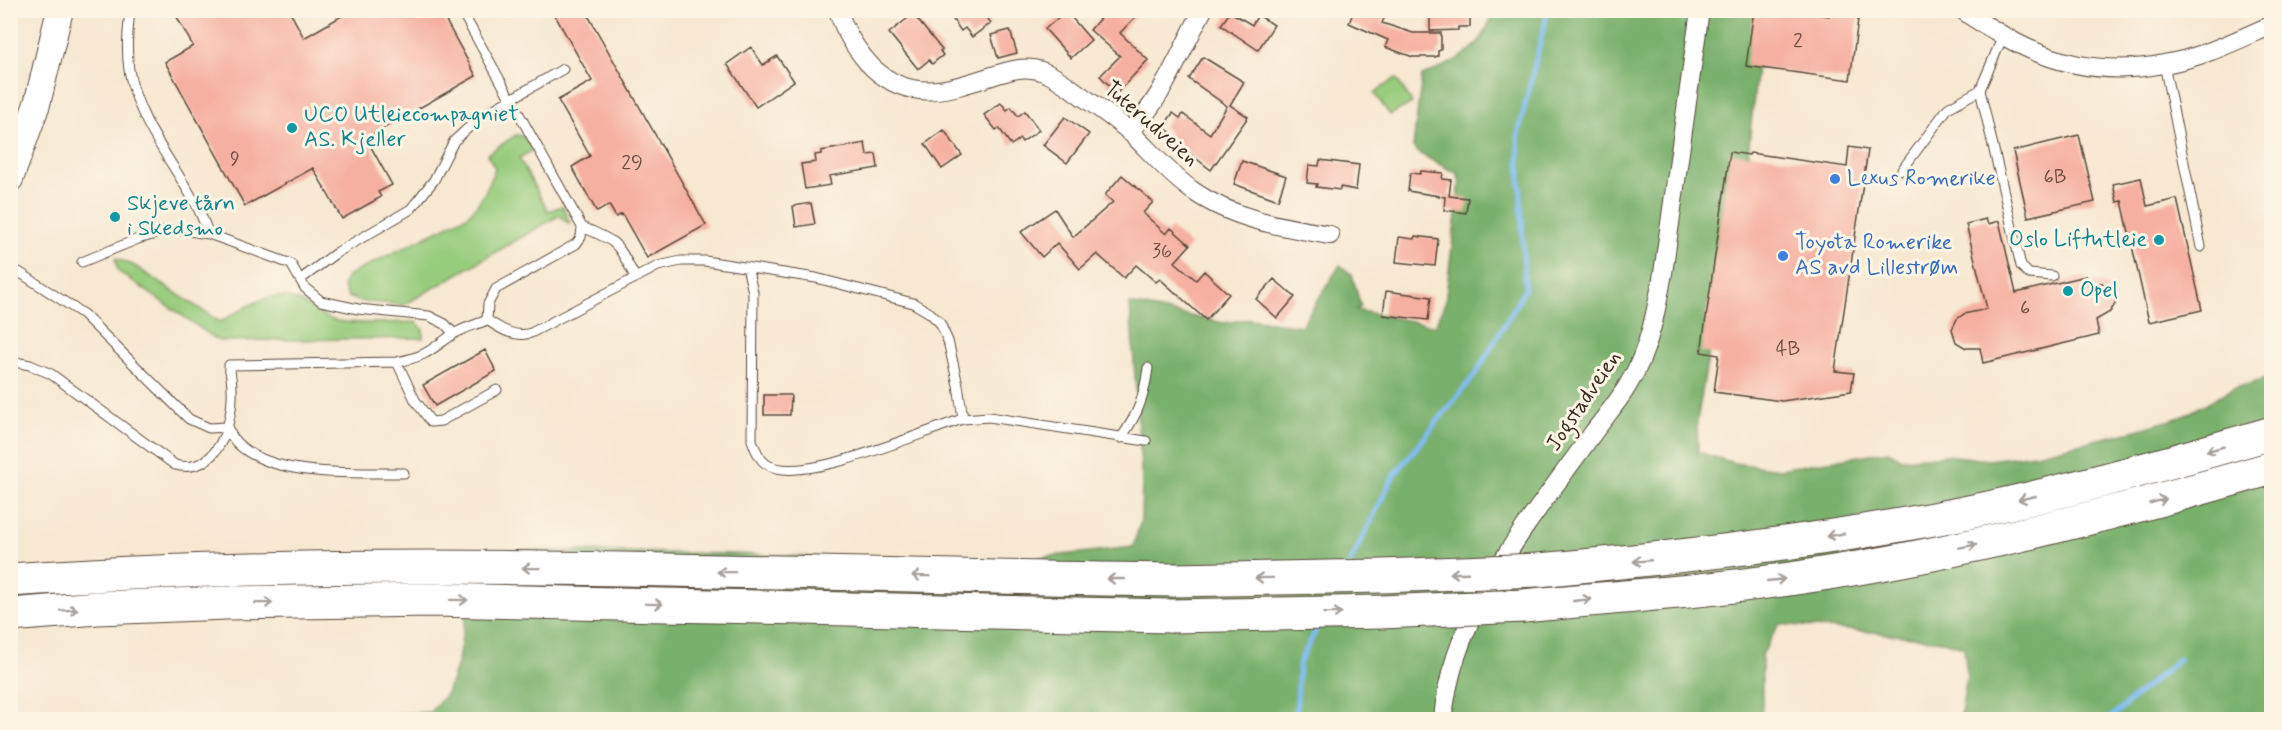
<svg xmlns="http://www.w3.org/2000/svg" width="2282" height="730" font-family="Mynerve,sans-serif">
	<rect width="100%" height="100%" fill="#fcf5e5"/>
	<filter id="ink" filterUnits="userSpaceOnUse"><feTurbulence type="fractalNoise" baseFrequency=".0167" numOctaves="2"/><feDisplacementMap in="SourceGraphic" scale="12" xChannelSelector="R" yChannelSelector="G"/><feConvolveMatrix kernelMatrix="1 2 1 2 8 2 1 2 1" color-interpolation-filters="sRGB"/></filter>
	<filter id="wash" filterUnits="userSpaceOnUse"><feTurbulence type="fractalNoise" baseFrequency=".008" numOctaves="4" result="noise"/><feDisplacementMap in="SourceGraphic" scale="24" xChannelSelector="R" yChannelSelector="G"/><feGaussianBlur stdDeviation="1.35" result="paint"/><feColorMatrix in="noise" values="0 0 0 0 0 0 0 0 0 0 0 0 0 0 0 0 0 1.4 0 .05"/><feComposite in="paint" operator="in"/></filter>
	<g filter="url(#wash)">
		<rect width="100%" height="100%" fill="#f7e8d1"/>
		<path fill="#97cc7d" stroke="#697b4e" stroke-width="1.5" d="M1396 78 1412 103 1390 115 1374 93Z
			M516 135 523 136 533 150 519 158 548 211 563 206 570 223 566 222 560 215 404 305 359 301 348 297 343 286 346 278 351 274 467 216C481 203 489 187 495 168L487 154Z
			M115 258 133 265 220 322C250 306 271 285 305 304 316 311 323 318 337 321 361 325 392 322 416 322L423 329V338L219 341 118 271Z"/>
		<path fill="#79b06c" stroke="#5a6d45" stroke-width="1.5" d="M1492 11H1765L1759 45 1748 155 1716 310 1697 421 1698 452 1734 463 1780 469 1889 451 1902 459 1947 455 1988 460 2036 454 2137 430 2184 416 2234 388 2271 378V719H1960L1967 676 1964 647 1943 641 1872 632 1779 624 1762 655V719L334 720 342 717 430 712 447 693 458 661 471 583 484 555 521 550 779 555 848 559 1017 560 1133 547 1141 520 1142 481 1130 304 1224 323 1250 319 1301 326 1340 265 1352 275 1361 307 1356 310 1435 326 1445 303 1460 183 1458 174 1420 154 1413 147 1422 76C1455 61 1485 51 1492 11Z"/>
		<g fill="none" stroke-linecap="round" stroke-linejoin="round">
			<path stroke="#80bcf2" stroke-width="5" d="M1349 565 1393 477 1477 372 1525 289 1518 135 1548 10
				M1296 720 1299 664 1319 624
				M2108 720 2179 659"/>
		</g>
		<g id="blocks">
			<path fill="#f6b0a1" d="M173 10H289L304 38 352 10H440L476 76 366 138 392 185 378 192 381 197 342 219 313 168 245 206 165 62 193 46Z
				M552 10H585L706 225 647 258 622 214 616 217 609 205 597 212 572 167 590 156 558 100 592 81Z
				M946 10H981L991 23 972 37 965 28 961 31Z
				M1107 10H1142L1120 33 1148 60 1117 93 1100 76 1120 56 1090 30Z
				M1359 10H1388L1382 23 1413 33H1441V50L1438 51V56L1435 57H1413L1385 47 1388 40 1349 23 1353 13 1357 14Z
				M1430 10H1470V27H1458V30L1430 31Z
				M1754 10H1789L1829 16V10L1859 12 1850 80 1746 66Z
				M1066 11 1091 40 1071 58 1045 29Z
				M1230 12 1252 25 1258 15 1274 25 1258 50 1221 25Z
				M913 14 942 50 940 51 943 55 932 64 929 60 918 69 889 33Z
				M1010 30 1017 53 998 58 991 35Z
				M751 47 763 65 777 56 794 81 756 107 727 64Z
				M1203 57 1244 82 1230 105 1248 117 1211 170 1167 136 1170 132 1163 127 1173 113 1180 118 1183 114 1210 134 1227 106 1189 79Z
				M1001 103 1007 110 1011 107 1018 116 1025 111 1039 130 1022 142 1020 139 1011 145 999 128 996 130 984 115Z
				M1065 117 1089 134 1067 163 1043 145Z
				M944 130 962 155 942 169 925 144Z
				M2079 135 2095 202 2028 217 2013 151Z
				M865 143 867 155 876 154 878 168 829 176 831 185 805 189 801 164 816 162 815 155 821 154V151Z
				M1849 147 1868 150 1835 371 1854 373 1851 391 1782 401 1714 392 1719 355 1701 352 1730 152 1749 155 1750 153 1847 167Z
				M1320 160 1359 165 1356 190 1340 187V190L1316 187 1317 184 1307 183 1309 165 1319 166Z
				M1242 161 1286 176 1278 200 1234 184Z
				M1421 171 1443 173 1442 179 1451 180 1449 196 1468 198 1466 213 1444 210 1445 197 1408 191 1410 173 1420 174Z
				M1122 175 1153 202 1143 213 1166 234 1171 228 1190 245 1175 262 1196 280 1204 271 1229 294 1206 320 1160 279 1156 282 1136 265 1124 278 1097 254 1080 269 1057 243 1042 257 1021 232 1055 209 1073 237 1113 202 1105 195Z
				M2141 178 2147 206 2177 199 2202 310 2149 322 2122 201 2117 202 2113 184Z
				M811 203 815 224 796 227 793 206Z
				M1986 219 1988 224 1999 221 2016 293 2086 276 2088 283H2102L2109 287 2114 294 2115 304 2110 312 2096 320 2099 335 1983 363 1980 348H1966L1956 342 1952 329 1957 319 1964 314 1987 309 1966 224Z
				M1415 236 1438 239 1435 266 1396 262 1399 237 1414 239Z
				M1274 279 1295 297 1277 318 1256 299Z
				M1386 291 1431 297 1428 320 1383 315Z
				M485 350 496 371 435 406 423 385Z
				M764 395H791L790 415H764Z"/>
		</g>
	</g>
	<g filter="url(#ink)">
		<use href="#blocks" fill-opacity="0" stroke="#574639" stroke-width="1.5"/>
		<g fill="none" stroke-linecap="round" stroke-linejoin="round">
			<defs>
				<path id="service" d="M130 10C128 30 126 50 129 70 137 119 170 158 194 201 200 211 204 223 209 234
					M461 10 582 227 581 237 576 244 496 289 488 304 487 320
					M2003 36 1980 90 2021 266 2029 274 2052 276
					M2164 64 2201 247
					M1902 170 1948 108 1980 90
					M582 227C619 242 617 243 635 277
					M82 262 138 239 166 231 182 230 209 234 291 264 305 288 321 301 358 309 429 316 445 324 454 334
					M19 272 83 314 189 419 209 428 227 427
					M301 279 336 253 411 209 434 180 454 141 480 117 563 69
					M487 320C501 329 514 338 531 333L658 266 681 261H705L816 278 913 303 930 313 940 323 948 341 958 385 963 419C923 431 801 487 766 464 759 459 755 449 752 440L753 292 747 267
					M10 361 30 365 51 374 175 465C218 476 234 422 232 388 232 380 230 372 229 365L397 362C427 356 429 351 452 335 462 328 476 325 487 320
					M397 362 415 400 431 422 441 421 497 390
					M963 419 989 417 1146 441
					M227 427C230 432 233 439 237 443 274 479 356 472 404 473
					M1121 438C1138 414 1144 398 1148 368"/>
				<path id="minor" d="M838 10C844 31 858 53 873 68 911 103 948 90 992 76 1010 70 1026 65 1044 72 1057 77 1068 86 1079 94 1096 106 1114 118 1130 132 1151 152 1169 174 1193 191 1233 219 1282 227 1330 235
					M1963 10C1972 18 1984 24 1994 30 2047 64 2102 76 2164 64 2202 58 2237 40 2272 25
					M1129 132C1162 101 1181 50 1203 10
					M1443 720C1451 612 1533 517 1593 433 1605 417 1618 402 1628 385 1649 351 1656 312 1663 273L1700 10"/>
				<path id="secondary" d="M10 179 37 104 60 10"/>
				<path id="motorway" d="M1538 570C1682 557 1827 541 1969 512 2071 491 2172 462 2272 433
					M10 580C398 553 786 576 1174 580
					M1524 606C1617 597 1711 591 1803 577 1962 553 2118 513 2272 468
					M10 615 98 608 226 603 432 600 1170 616"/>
			</defs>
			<use href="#service" stroke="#574639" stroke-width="11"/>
			<use href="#minor" stroke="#574639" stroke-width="20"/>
			<use href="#secondary" stroke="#574639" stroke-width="28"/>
			<use href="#motorway" stroke="#574639" stroke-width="35"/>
			<use href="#service" stroke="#fff" stroke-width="9"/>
			<use href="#minor" stroke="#fff" stroke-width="18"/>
			<use href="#secondary" stroke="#fff" stroke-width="26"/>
			<use href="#motorway" stroke="#fff" stroke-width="33"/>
			<defs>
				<path id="motorway-bridge" d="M1174 580 1382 576 1538 570
					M1170 616 1381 612 1524 606"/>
			</defs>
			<use href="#motorway-bridge" stroke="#574639" stroke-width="35" stroke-linecap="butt"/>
			<use href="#motorway-bridge" stroke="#fff" stroke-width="33"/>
		</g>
		<defs><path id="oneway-shaft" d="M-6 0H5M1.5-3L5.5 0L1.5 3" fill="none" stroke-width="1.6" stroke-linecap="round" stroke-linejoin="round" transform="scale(1.5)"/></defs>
		<g stroke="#a79f9a">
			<use href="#oneway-shaft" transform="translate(2215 449) rotate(164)"/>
			<use href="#oneway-shaft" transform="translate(2027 498) rotate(167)"/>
			<use href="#oneway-shaft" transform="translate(2158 501) rotate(-15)"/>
			<use href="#oneway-shaft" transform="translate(1835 535) rotate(170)"/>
			<use href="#oneway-shaft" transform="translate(1968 546) rotate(-10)"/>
			<use href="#oneway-shaft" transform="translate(1642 561) rotate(175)"/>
			<use href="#oneway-shaft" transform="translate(531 568) rotate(-179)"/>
			<use href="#oneway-shaft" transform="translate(726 572) rotate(-179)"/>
			<use href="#oneway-shaft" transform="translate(1459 573) rotate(178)"/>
			<use href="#oneway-shaft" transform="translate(921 576) rotate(-179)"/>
			<use href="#oneway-shaft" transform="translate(1264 578) rotate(179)"/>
			<use href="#oneway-shaft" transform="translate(1116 579) rotate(-180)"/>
			<use href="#oneway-shaft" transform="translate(1776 580) rotate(-6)"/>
			<use href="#oneway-shaft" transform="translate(459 600) rotate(1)"/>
			<use href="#oneway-shaft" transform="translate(1582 600) rotate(-6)"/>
			<use href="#oneway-shaft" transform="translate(264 603) rotate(-1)"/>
			<use href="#oneway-shaft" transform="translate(654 604) rotate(1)"/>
			<use href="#oneway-shaft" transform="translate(69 610) rotate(-4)"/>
			<use href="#oneway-shaft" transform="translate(1333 613) rotate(-1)"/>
		</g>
	</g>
	<g fill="#0f9aa8" stroke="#fcf5e5" stroke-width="2">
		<circle cx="292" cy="128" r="6"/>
		<circle cx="115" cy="217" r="6"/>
		<circle cx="2159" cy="240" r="6"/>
		<circle cx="2068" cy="291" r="6"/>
	</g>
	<g fill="#3f7fe0" stroke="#fcf5e5" stroke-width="2">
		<circle cx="1835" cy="179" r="6"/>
		<circle cx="1783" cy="256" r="6"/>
	</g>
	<g text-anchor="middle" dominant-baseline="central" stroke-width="6" stroke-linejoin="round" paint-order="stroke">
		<g font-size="20" fill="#6a4c3f">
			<text x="1798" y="41">2</text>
			<text x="235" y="159">9</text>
			<text x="632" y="163">29</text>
			<text x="2055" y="177">6B</text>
			<text x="1162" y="251">36</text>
			<text x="2025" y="308">6</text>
			<text x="1788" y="349">4B</text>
		</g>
		<g font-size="22" fill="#0d838f" stroke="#fcf5e5" text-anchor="start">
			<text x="304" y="115">UCO Utleiecompagniet<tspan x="304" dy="25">AS. Kjeller</tspan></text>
			<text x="127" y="204">Skjeve tårn<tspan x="127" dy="25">i Skedsmo</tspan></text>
			<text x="2147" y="240" text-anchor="end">Oslo Liftutleie</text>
			<text x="2080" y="291">Opel</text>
		</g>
		<g font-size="22" fill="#3b2a1e" stroke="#fcf5e5">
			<text transform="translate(1151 124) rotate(41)">Tuterudveien</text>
			<text transform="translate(1584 401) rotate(-56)">Jogstadveien</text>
		</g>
		<g font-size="22" fill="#366cbe" stroke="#fcf5e5" text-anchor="start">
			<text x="1847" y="179">Lexus Romerike</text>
			<text x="1795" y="243">Toyota Romerike<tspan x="1795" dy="25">AS avd Lillestrøm</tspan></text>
		</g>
	</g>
	<rect width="2282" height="730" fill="none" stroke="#fcf5e5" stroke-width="36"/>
</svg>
